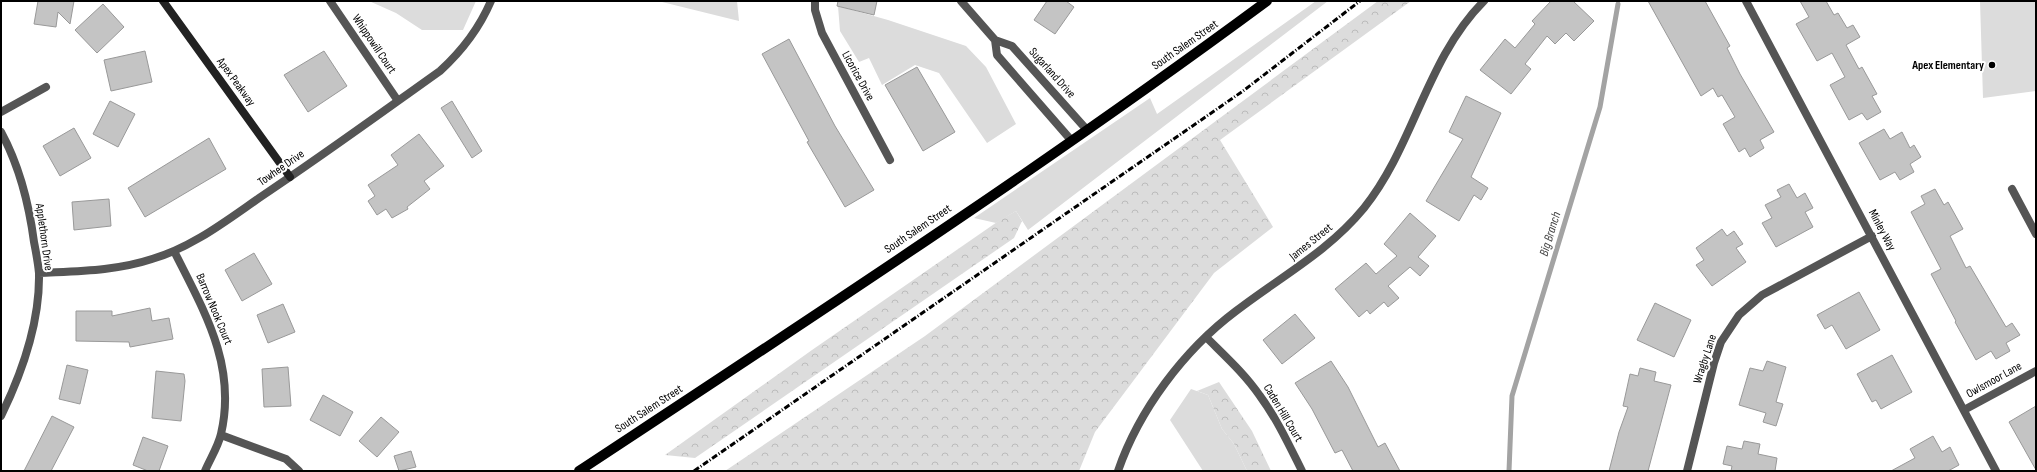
<svg xmlns="http://www.w3.org/2000/svg" width="2037" height="472" font-family="'Sofia Sans Condensed',sans-serif">
	<defs>
		<pattern id="forest-crowns" width="20" height="18" patternUnits="userSpaceOnUse"><rect width="20" height="18" fill="#dcdcdc"/><path d="M2 6a3 3 0 1 1 6 0M12 15a3 3 0 1 1 6 0" fill="none" stroke="#bbb"/></pattern>
	</defs>
	<rect width="100%" height="100%" fill="#fff"/>
	<path fill="#dcdcdc" d="M369 1H476L463 30H422L396 13Z
		M658 1H737L739 21Z
		M1316 1H1328L1028 230 1016 211 996 223 974 218 1150 98 1157 114Z
		M1980 1H2036V91L1983 98Z
		M838 6 888 20 966 46 986 67 1016 124 987 143 939 73 915 65 882 85 869 58 859 62 840 31Z
		M1191 389 1208 395 1222 429 1234 444 1247 471H1203L1170 420Z"/>
	<path fill="url(#forest-crowns)" d="M1378 1H1411L1220 140 1273 227 1214 273 1095 432 1079 471H725L925 336Z
		M1016 211 1022 221 1014 238 695 458 665 455 812 350 1000 220Z
		M1219 382 1252 431 1271 471H1247L1234 444 1222 429 1208 395 1197 391Z"/>
	<g fill="none" stroke-linecap="round" stroke-linejoin="round">
		<path stroke="#a3a3a3" stroke-width="5" d="M1509 471 1512 396 1600 107 1618 4"/>
	</g>
	<path fill="#c4c4c4" stroke="#999" d="M38 1H74L70 24 58 12 56 27 34 24Z
		M838 1H877L874 15 837 6Z
		M1047 1H1066L1074 7 1055 34 1034 20Z
		M1551 1H1573L1594 21 1574 41 1566 33 1555 44 1547 36 1525 64 1531 69 1511 94 1480 70 1505 39 1515 48 1535 24 1532 21Z
		M1648 1H1705L1730 46 1727 48 1740 74 1774 132 1760 140 1764 148 1750 157 1745 148 1739 152 1723 124 1735 117 1722 95 1718 97 1713 88 1701 96Z
		M1800 1H1826L1834 15 1838 13 1847 28 1853 25 1860 37 1846 45 1859 69 1862 67 1877 94 1872 96 1881 112 1867 120 1862 113 1849 120 1830 85 1845 77 1832 53 1817 61 1796 24 1809 17Z
		M103 4 124 27 97 53 75 30Z
		M789 39 835 126 874 190 845 207 807 142 809 141 762 54Z
		M145 51 152 82 111 91 104 60Z
		M324 51 347 86 308 112 284 75Z
		M917 67 955 132 923 151 885 85Z
		M1466 96 1501 113 1471 177 1488 188 1481 200 1474 195 1459 221 1426 201 1463 139 1449 132Z
		M110 101 135 114 118 147 93 134Z
		M452 101 482 151 472 158 441 108Z
		M74 128 91 158 60 176 43 146Z
		M1884 129 1890 139 1902 132 1910 148 1914 145 1921 157 1910 164 1914 172 1900 180 1895 172 1880 180 1859 143Z
		M419 134 444 166 424 181 430 189 407 207 408 209 392 218 386 209 377 215 368 201 375 196 368 185 398 165 391 155Z
		M209 138 226 169 145 217 128 188Z
		M1789 184 1797 198 1805 193 1813 208 1805 212 1813 227 1776 247 1762 223 1772 218 1765 205 1781 197 1777 190Z
		M1935 189 1944 205 1948 202 1963 229 1950 236 1966 268 1970 266 2006 327 2012 323 2020 335 2006 343 2010 351 1996 359 1991 351 1976 360 1955 322 1956 321 1931 274 1941 269 1911 212 1925 204 1921 196Z
		M109 199 111 226 74 230 72 202Z
		M1410 213 1436 236 1418 257 1429 266 1420 276 1410 267 1388 286 1399 298 1388 307 1384 302 1370 314 1367 310 1359 317 1335 289 1366 263 1376 274 1397 256 1384 244Z
		M1722 229 1727 236 1734 231 1743 244 1736 248 1746 262 1712 286 1696 265 1704 260 1696 248Z
		M254 253 272 284 242 301 225 270Z
		M1859 292 1880 330 1846 349 1832 325 1825 329 1817 315Z
		M1655 303 1691 320 1674 357 1637 340Z
		M283 304 295 332 268 343 257 315Z
		M150 308 152 321 169 318 173 339 130 347 129 342 76 341V311H112V316Z
		M1295 314 1315 338 1282 364 1263 340Z
		M1892 355 1912 392 1881 409 1876 400 1872 402 1857 374Z
		M1331 361 1348 387 1378 447 1385 443 1400 471H1353L1342 450 1335 453 1312 409 1295 383Z
		M1767 361 1786 367 1776 402 1783 404 1776 426 1763 422 1766 413 1739 405 1750 368 1763 371Z
		M67 365 88 370 80 404 59 399Z
		M288 367 291 406 264 407 262 369Z
		M1640 368 1656 372 1654 381 1671 385 1648 471H1609L1619 432 1628 407 1623 406 1630 374 1638 376Z
		M156 371 184 374 185 381 181 421 152 418Z
		M323 395 353 412 340 436 310 420Z
		M2036 406V470L2009 422Z
		M52 416 74 427 51 471H24Z
		M381 417 399 432 377 457 359 441Z
		M1933 436 1942 452 1950 447 1959 465 1948 471H1891L1915 458 1910 449Z
		M143 437 168 446 159 471H148L133 465Z
		M1744 441 1760 444 1758 454 1777 458 1775 471H1731L1732 466 1723 464 1727 446 1742 449Z
		M411 451 416 467 399 471 394 456Z"/>
	<g fill="none" stroke-linecap="round" stroke-linejoin="round">
		<path stroke="#555" stroke-width="8" d="M330 1 398 101
			M815 1V10L822 33 890 160
			M961 1 995 40 1012 46 1087 130
			M1746 1 1996 471
			M995 40 997 55 1071 140
			M1 112 46 87
			M1 132C20 167 29 204 34 242 36 252 38 263 39 273 40 321 22 373 1 416
			M2012 189 2036 234
			M174 251C204 311 237 365 221 434 218 447 210 459 205 471
			M39 273C77 271 116 271 152 259 193 247 227 220 262 196 322 156 381 113 440 71 462 51 479 29 491 1
			M1206 337C1225 356 1245 374 1260 396 1277 419 1289 445 1302 471
			M1964 410 2036 371
			M221 435 286 459 299 471
			M1118 471C1139 410 1184 350 1236 311 1280 277 1328 252 1364 208 1414 146 1426 59 1484 1
			M1687 471 1714 363 1721 342 1739 315 1762 295 1872 236"/>
		<path stroke="#222" stroke-width="8" d="M163 1 290 177"/>
		<path stroke="#000" stroke-width="10" d="M579 471C811 318 1044 166 1267 1"/>
		<path stroke="#000" stroke-width="3" stroke-dasharray="6 2 1 2" stroke-linecap="butt" d="M694 471 1243 91 1360 1"/>
	</g>
	<circle fill="#000" stroke="#fff" stroke-width="1.5" cx="1992" cy="65" r="4"/>
	<g text-anchor="middle" dominant-baseline="central" stroke-width="4" stroke-linejoin="round" paint-order="stroke">
		<g font-size="12" fill="#000" stroke="#fff">
			<text transform="translate(374 44) rotate(56)">Whippowill Court</text>
			<text transform="translate(1185 45) rotate(-35)">South Salem Street</text>
			<text transform="translate(1052 73) rotate(48)">Sugarland Drive</text>
			<text transform="translate(858 76) rotate(61)">Licorice Drive</text>
			<text transform="translate(236 82) rotate(54)">Apex Peakway</text>
			<text transform="translate(281 168) rotate(-35)">Towhee Drive</text>
			<text transform="translate(918 229) rotate(-34)">South Salem Street</text>
			<text transform="translate(1882 230) rotate(62)">Minley Way</text>
			<text transform="translate(44 237) rotate(82)">Applethorn Drive</text>
			<text transform="translate(1311 242) rotate(-39)">James Street</text>
			<text transform="translate(214 309) rotate(67)">Barrow Nook Court</text>
			<text transform="translate(1705 359) rotate(-72)">Wragby Lane</text>
			<text transform="translate(1994 380) rotate(-29)">Owlsmoor Lane</text>
			<text transform="translate(649 409) rotate(-33)">South Salem Street</text>
			<text transform="translate(1283 413) rotate(59)">Caden Hill Court</text>
		</g>
		<g font-size="12" font-weight="bold" fill="#000" stroke="#fff" text-anchor="end">
			<text x="1984" y="65">Apex Elementary</text>
		</g>
		<g font-size="13" font-style="italic" fill="#444" stroke="#fff">
			<text transform="translate(1550 234) rotate(-73)">Big Branch</text>
		</g>
	</g>
	<rect width="2037" height="472" fill="none" stroke="#000000" stroke-width="4"/>
</svg>
